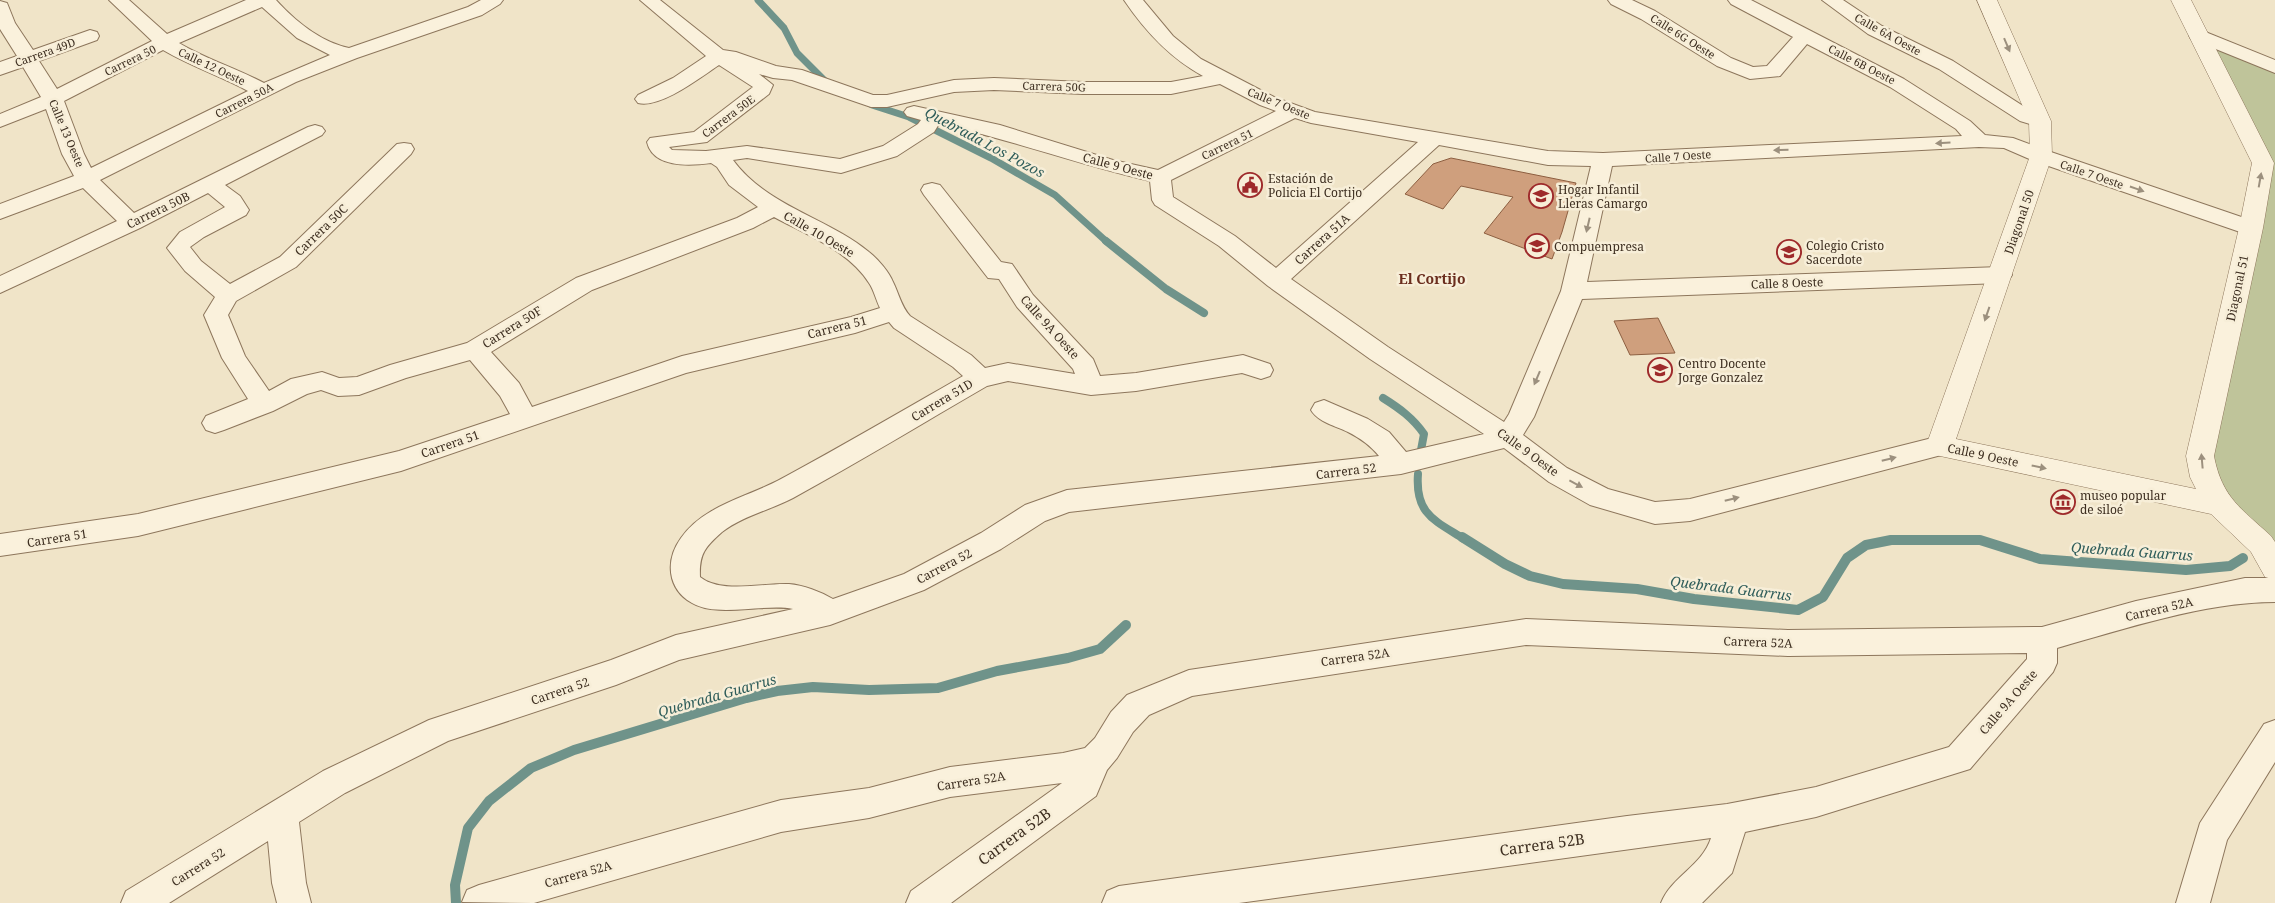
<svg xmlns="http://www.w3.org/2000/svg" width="2275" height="903" font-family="'Noto Serif',serif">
	<rect width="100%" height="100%" fill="#f0e4c8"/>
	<path fill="#bfc49a" d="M2198 35 2275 67V557L2204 477 2263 163Z"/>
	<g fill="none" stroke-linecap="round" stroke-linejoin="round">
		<path stroke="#6f938a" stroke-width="7" d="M758 0 784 28 797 53 829 85
			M872 105 909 117 991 158 1055 195 1107 242"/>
		<path stroke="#6f938a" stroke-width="8" d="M1106 241 1166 289 1204 313
			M1383 398C1399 408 1413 418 1424 434L1421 450
			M1418 474C1415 514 1434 520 1464 539"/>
		<path stroke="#6f938a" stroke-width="10" d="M1462 537 1505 564 1530 576 1563 584 1637 589 1694 599 1798 610 1823 597 1847 558 1866 545 1891 540H1980L2040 559 2186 570 2230 566 2243 558
			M456 903 455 885 468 828 489 801 531 768 574 750 746 698 777 691 813 687 869 690 938 688 997 671 1068 658 1100 649 1126 625"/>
	</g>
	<path fill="#cf9f7d" stroke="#8d5f41" d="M1451 158 1576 183 1562 232 1552 259 1484 233 1513 197 1461 186 1443 209 1405 194 1433 164Z
		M1658 318 1675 353 1630 355 1614 321Z"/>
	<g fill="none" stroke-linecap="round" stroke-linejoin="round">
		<defs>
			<path id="minor" d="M109 0H129L167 34 246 0H276C295 21 321 42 349 48L468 7 481 0H503L500 4 482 15 357 58 296 82 100 180 134 213 308 127 315 125 322 127 325 131 322 135 225 185 240 196 249 210 246 215 204 237 190 247 201 261 230 284 280 257 397 144 404 143 411 144 414 149 411 154 296 267 236 301 228 315 245 356 269 391 291 379 322 372 339 378 357 377 390 365 467 343 576 278 737 218 758 207 729 185 717 167 711 163C689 166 653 168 647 142L650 138 694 132 753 87 719 65C701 77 660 109 638 103L635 99 638 95 673 78 706 56 640 0H660L723 50 736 52 776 66 802 70 873 95H887L954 80 994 78 1083 82H1171L1203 76C1170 58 1145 31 1124 0H1143L1173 36 1201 59 1274 97 1315 112 1548 151 1603 153 1962 136 1956 129 1890 87 1807 44 1780 76 1750 79 1717 66 1641 19 1611 4 1608 0H1632L1655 11 1731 58 1753 67 1767 66 1793 37 1731 4 1728 0H1751L1904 79 1970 121 1985 135 2013 138 2048 151 2259 223 2262 228 2259 233 2251 235 2243 233 2034 161 2004 148 1979 147 1612 166 1587 282 2000 267 2008 269 2012 275 2008 281 2000 283 1582 299 1534 417 1523 435 1567 468 1608 489 1655 502 1690 499 1940 436 1949 439 1953 446 1949 453 1690 521 1655 524 1590 505 1549 482 1504 448 1401 474 1069 512 1045 521 1001 549 924 590 830 625 679 660 616 685 448 741 345 793 299 822 306 883 311 903H277L272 883 268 841 169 903H121L126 891 323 771 429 720 611 660 676 635 793 609C767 603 716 618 692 603 667 589 665 560 681 538 704 505 748 497 781 479 842 446 902 411 963 376L953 367 894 328 889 322 855 333 686 373 401 471 138 536 0 556V534L138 514 399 451 510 414 500 396 470 360 406 378 359 395 338 396 321 390 307 394 273 411 224 430 215 433 206 430 202 423 206 416 248 399 222 358 204 315 215 297 185 271 167 248 180 232 225 207 208 193 140 228 0 293V276L117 221 83 188 0 219V204L74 176 62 154 46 109 0 127V114L41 97 23 67 0 75V62L17 56 0 29V1L7 3 15 23 33 50 90 30 97 32 99 36 97 40 39 61 57 89 152 41ZM262 7 297 38 330 55 264 83C236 68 206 59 179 43ZM163 50C190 66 220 76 248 91L91 168 84 154 64 101ZM759 74 773 78 792 80 871 107H887L954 92 994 90 1083 94H1171L1220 84 1260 105 1276 111 1158 170 1113 160 1000 125 914 106 907 108 904 112 907 116 921 120 918 124 883 146 840 159 747 146 706 151 672 150 669 147 707 142 769 94 773 85ZM1295 118 1311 123 1418 142 1276 268 1235 236 1173 197 1171 180ZM939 124C1011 139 1079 165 1150 181L1152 200 1155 205 1219 246 1268 286 1370 359 1484 434 1406 452 1389 432 1368 419 1324 400 1315 403 1311 410C1318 422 1336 426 1348 432 1360 438 1371 446 1379 456L1067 490 1025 505 981 533 904 574 833 599C821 592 803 585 789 584 762 583 721 594 700 577 699 554 705 547 722 532 743 516 770 510 793 498 859 462 923 423 987 386L1008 381 1091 395 1136 391 1242 373 1261 379 1270 376 1273 370 1270 364 1243 355 1136 373 1100 376 1093 359 1033 295 1012 264 1001 262 940 185 932 183 924 185 921 190 924 195 988 278 999 279 1017 307 1073 369 1075 374 1008 363 985 368 971 355 910 316C901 306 899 294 893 282 889 272 878 259 869 252 826 217 768 207 733 160L747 158 841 173 897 156 934 132ZM1439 145 1548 165 1591 166 1561 291 1509 414 1504 422 1388 347 1291 279ZM774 217C807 235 849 251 869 283 874 290 876 300 880 308L851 317 682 356 532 407 519 383 491 352 592 290 753 228Z
				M1822 0H1843L1882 26 1953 61 2034 113 2047 117 2050 121 2047 125 2040 127 2020 121 1939 69 1868 34Z
				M2198 29 2275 60V73L2191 39 2189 35 2191 31Z
				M2245 578H2275V602C2205 602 2124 629 2057 648V663L2053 672 1970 769 1816 817 1745 832 1732 873 1702 903H1661C1672 876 1702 866 1711 838L1239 903H1102L1107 891 1119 886 1627 816 1727 804 1816 787 1949 747 2027 659V653L1788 656 1526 645 1192 696 1149 715 1133 732 1117 758 1107 770 1096 796 951 903H906L911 891 1062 783 950 797 869 818 781 832 534 903 462 902 467 890 479 885 781 800 869 788 950 767 1063 753 1085 748 1095 738 1111 712 1127 695 1189 670 1526 619 1788 630 2042 627 2136 601Z
				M2275 720V762L2227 840 2210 903H2176L2200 823 2264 724Z"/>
			<path id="tertiary" d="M1977 0H1997L2051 121 2052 156 1956 439 2196 489 2190 477 2186 456 2239 228 2252 163 2171 0H2191L2274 163 2263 228 2214 456C2222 498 2242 509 2271 536L2275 542V580L2265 577 2251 552 2211 514 1940 456 1930 453 1926 446 2030 156 2029 121Z"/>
		</defs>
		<use href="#minor" stroke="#8d765c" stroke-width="2"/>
		<use href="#tertiary" stroke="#8d765c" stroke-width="1"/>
		<use href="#minor" fill="#faf1dc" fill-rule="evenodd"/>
		<use href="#tertiary" fill="#faf1dc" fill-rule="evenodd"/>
	</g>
	<defs><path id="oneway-solid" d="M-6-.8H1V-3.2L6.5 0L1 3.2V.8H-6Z" transform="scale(1.25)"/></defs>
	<g fill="#9c907e">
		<use href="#oneway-solid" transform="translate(2007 45) rotate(67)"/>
		<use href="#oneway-solid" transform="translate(1943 143) rotate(177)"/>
		<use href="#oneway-solid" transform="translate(1781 150) rotate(179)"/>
		<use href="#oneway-solid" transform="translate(2260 180) rotate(-80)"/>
		<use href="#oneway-solid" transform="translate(2137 189) rotate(19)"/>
		<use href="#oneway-solid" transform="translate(1588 225) rotate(103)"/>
		<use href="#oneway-solid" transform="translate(1987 314) rotate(109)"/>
		<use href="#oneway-solid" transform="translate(1537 378) rotate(113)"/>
		<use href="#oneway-solid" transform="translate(1889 459) rotate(-14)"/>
		<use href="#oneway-solid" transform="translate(2202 461) rotate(-95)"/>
		<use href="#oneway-solid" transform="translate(2039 467) rotate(12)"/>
		<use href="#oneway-solid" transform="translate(1576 484) rotate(28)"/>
		<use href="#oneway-solid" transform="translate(1732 499) rotate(-14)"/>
	</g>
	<defs>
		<symbol id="civic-ring" viewBox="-11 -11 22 22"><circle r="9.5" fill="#f7eed8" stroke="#9e2a2b" stroke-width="1.5"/><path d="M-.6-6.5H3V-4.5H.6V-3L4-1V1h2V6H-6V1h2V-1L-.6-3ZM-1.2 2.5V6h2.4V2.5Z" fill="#9e2a2b"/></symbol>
		<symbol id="school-ring" viewBox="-11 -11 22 22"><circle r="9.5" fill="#f7eed8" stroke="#9e2a2b" stroke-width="1.5"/><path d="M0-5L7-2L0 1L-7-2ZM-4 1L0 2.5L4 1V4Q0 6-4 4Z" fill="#9e2a2b"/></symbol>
		<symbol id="museum-ring" viewBox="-11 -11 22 22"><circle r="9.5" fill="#f7eed8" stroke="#9e2a2b" stroke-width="1.5"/><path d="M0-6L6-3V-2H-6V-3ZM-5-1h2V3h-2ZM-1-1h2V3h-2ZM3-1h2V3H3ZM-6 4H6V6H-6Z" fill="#9e2a2b"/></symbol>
	</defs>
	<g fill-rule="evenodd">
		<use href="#civic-ring" x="1236" y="171" width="28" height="28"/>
		<use href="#school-ring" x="1527" y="182" width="28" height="28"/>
		<use href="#school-ring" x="1523" y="232" width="28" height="28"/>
		<use href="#school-ring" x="1775" y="238" width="28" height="28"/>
		<use href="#school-ring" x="1646" y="356" width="28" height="28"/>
		<use href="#museum-ring" x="2049" y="488" width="28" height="28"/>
	</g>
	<g text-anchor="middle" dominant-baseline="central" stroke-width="5" stroke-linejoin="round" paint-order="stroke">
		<g font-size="11" fill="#3d2e20" stroke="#f7eed8">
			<text transform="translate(1888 34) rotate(29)">Calle 6A Oeste</text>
			<text transform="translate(1683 36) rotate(32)">Calle 6G Oeste</text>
			<text transform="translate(45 52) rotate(-20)">Carrera 49D</text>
			<text transform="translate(130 60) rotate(-26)">Carrera 50</text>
			<text transform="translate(1862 64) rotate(27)">Calle 6B Oeste</text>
			<text transform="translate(212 66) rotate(25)">Calle 12 Oeste</text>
			<text transform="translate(1054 86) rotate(2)">Carrera 50G</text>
			<text transform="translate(244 100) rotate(-27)">Carrera 50A</text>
			<text transform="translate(1279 103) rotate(22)">Calle 7 Oeste</text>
			<text transform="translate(728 116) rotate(-37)">Carrera 50E</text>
			<text transform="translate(67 133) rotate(67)">Calle 13 Oeste</text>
			<text transform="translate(1227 144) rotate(-26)">Carrera 51</text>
			<text transform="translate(1678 156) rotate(-4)">Calle 7 Oeste</text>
			<text transform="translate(2092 174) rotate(19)">Calle 7 Oeste</text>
		</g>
		<g font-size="12" fill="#3d2e20" stroke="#f7eed8">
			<text transform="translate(1118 166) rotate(15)">Calle 9 Oeste</text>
			<text transform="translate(158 210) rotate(-26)">Carrera 50B</text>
			<text transform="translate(2019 222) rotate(-71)">Diagonal 50</text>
			<text transform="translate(321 230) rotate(-44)">Carrera 50C</text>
			<text transform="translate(819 234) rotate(30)">Calle 10 Oeste</text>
			<text transform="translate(1322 239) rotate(-42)">Carrera 51A</text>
			<text transform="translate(1787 283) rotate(-2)">Calle 8 Oeste</text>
			<text transform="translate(2237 288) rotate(-78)">Diagonal 51</text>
			<text transform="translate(512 327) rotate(-32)">Carrera 50F</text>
			<text transform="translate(837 327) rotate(-14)">Carrera 51</text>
			<text transform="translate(1050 327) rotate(48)">Calle 9A Oeste</text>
			<text transform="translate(942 400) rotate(-31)">Carrera 51D</text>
			<text transform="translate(450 444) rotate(-19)">Carrera 51</text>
			<text transform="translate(1528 452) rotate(36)">Calle 9 Oeste</text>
			<text transform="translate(1983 455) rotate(12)">Calle 9 Oeste</text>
			<text transform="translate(1346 471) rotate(-7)">Carrera 52</text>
			<text transform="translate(57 538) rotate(-9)">Carrera 51</text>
			<text transform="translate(944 566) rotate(-28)">Carrera 52</text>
			<text transform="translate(2159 609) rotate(-13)">Carrera 52A</text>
			<text transform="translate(1758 642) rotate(2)">Carrera 52A</text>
			<text transform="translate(1355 657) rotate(-8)">Carrera 52A</text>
			<text transform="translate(560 691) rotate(-19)">Carrera 52</text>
			<text transform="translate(2008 702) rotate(-49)">Calle 9A Oeste</text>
			<text transform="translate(971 781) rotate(-9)">Carrera 52A</text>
			<text transform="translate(198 867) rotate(-32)">Carrera 52</text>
			<text transform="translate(578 874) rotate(-16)">Carrera 52A</text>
		</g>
		<g font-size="12" fill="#3d2e20" stroke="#f7eed8" text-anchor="start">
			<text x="1268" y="178">Estación de<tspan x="1268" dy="14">Policia El Cortijo</tspan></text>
			<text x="1558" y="189">Hogar Infantil<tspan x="1558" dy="14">Lleras Camargo</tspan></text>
			<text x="1806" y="245">Colegio Cristo<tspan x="1806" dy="14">Sacerdote</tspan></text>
			<text x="1554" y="246">Compuempresa</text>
			<text x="1678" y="363">Centro Docente<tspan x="1678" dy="14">Jorge Gonzalez</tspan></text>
			<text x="2080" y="495">museo popular<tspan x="2080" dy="14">de siloé</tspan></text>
		</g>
		<g font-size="14" font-style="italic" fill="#2f5d5a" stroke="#f7eed8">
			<text transform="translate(985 142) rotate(28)">Quebrada Los Pozos</text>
			<text transform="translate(2132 551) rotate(4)">Quebrada Guarrus</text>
			<text transform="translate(1731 588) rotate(7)">Quebrada Guarrus</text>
			<text transform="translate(717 695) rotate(-16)">Quebrada Guarrus</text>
		</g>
		<g font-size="14" font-weight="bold" fill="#6b2e1e" stroke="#f7eed8">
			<text x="1432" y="278">El Cortijo</text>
		</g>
		<g font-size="15" fill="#3d2e20" stroke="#f7eed8">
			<text transform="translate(1014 836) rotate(-36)">Carrera 52B</text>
			<text transform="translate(1542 844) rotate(-8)">Carrera 52B</text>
		</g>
	</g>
</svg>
